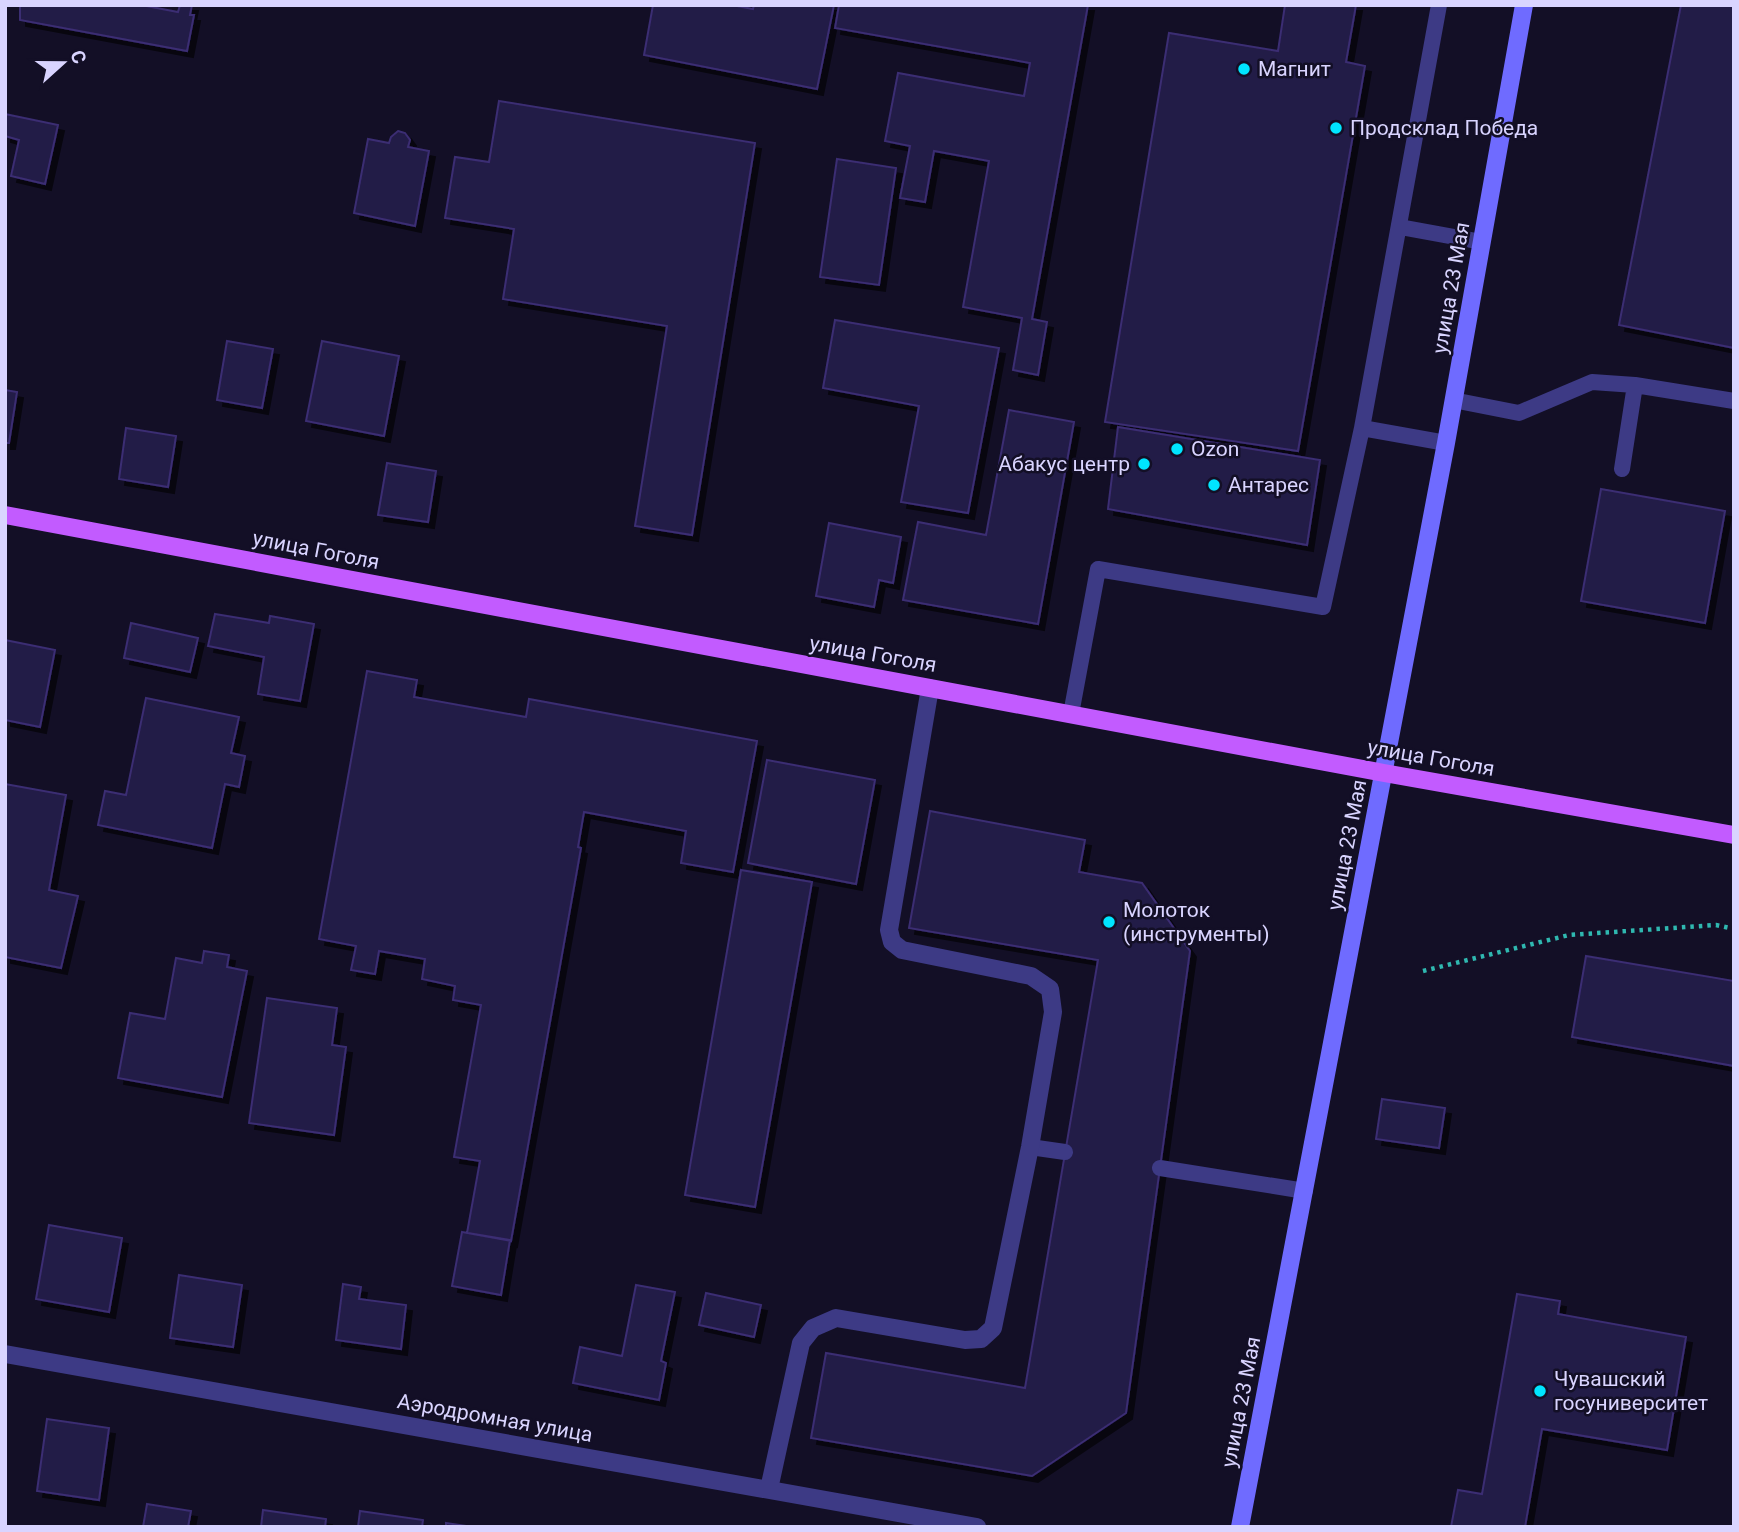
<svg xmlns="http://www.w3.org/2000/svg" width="1739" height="1532" font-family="Roboto,sans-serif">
	<defs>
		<filter id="shadow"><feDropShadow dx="6" dy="6" stdDeviation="0" flood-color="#0009"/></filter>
	</defs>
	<rect width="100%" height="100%" fill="#130f26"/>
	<path fill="#241b47" stroke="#3b2d73" stroke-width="2" filter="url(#shadow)" d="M20 5H141L178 12 180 5H192L190 15H194L187 51 20 20Z
		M653 5H732L753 9 754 5H834L817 89 644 55Z
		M839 5H1088L1032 319 1047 322 1038 375 1013 370 1022 318 963 307 989 161 934 151 925 202 900 198 910 146 885 141 898 73 1024 96 1030 63 835 28Z
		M1285 5H1356L1346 62 1365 66 1298 451 1105 422 1169 33 1278 51Z
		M1681 5H1734V348L1619 325Z
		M499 101 755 143 692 535 635 526 667 326 503 299 514 229 445 218 455 157 489 162Z
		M5 114 58 125 45 184 11 176 19 140 5 136Z
		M398 131 405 133 410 140 408 147 429 151 415 226 354 213 368 139 389 143 391 137Z
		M837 159 896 168 879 285 820 277Z
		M835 320 999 348 968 513 901 502 919 406 823 388Z
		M227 341 273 349 262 408 217 400Z
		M322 341 399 356 384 436 306 421Z
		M5 390 17 392 9 443H5Z
		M1009 410 1074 422 1038 624 903 600 918 522 986 535Z
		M1118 427 1320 460 1307 545 1108 509Z
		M126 428 176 436 168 487 119 479Z
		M387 463 436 471 428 522 378 515Z
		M1601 489 1725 511 1705 623 1581 601Z
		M829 523 901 537 893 583 879 580 874 607 816 596Z
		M215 614 269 623 270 616 314 624 300 701 258 694 264 657 208 646Z
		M131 623 198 638 190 672 124 658Z
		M5 640 55 650 40 727 5 720Z
		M367 671 417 680 414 697 526 717 529 699 757 741 733 872 681 863 686 831 584 812 578 847 581 848 511 1241 467 1233 480 1161 454 1157 481 1005 453 1000 455 986 422 979 425 959 379 951 375 974 351 970 356 946 319 939Z
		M146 698 239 717 231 753 245 756 239 787 225 784 212 848 98 825 105 791 126 795Z
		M767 760 875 780 856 884 748 863Z
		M5 784 66 795 49 890 78 896 61 968 5 957Z
		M930 811 1085 840 1079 872 1142 883 1190 951 1126 1413 1032 1476 811 1438 826 1353 1025 1388 1098 960 909 928Z
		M741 870 812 882 755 1207 685 1195Z
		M204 951 229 955 227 967 247 971 222 1097 118 1078 130 1013 165 1019 176 958 202 963Z
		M1586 956 1734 981V1066L1572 1037Z
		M267 998 337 1008 332 1045 346 1047 334 1135 249 1123Z
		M1382 1099 1445 1108 1439 1148 1376 1139Z
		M49 1225 122 1238 109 1312 36 1299Z
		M462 1232 510 1240 501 1295 452 1286Z
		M179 1275 242 1285 233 1347 170 1338Z
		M343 1284 361 1287 359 1299 406 1305 401 1349 336 1340Z
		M636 1285 675 1292 661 1361 666 1363 659 1400 573 1383 580 1347 622 1356Z
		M706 1293 761 1305 754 1337 699 1325Z
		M1517 1294 1560 1301 1558 1314 1686 1337 1667 1450 1542 1429 1525 1527H1451L1458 1490 1482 1494Z
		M47 1419 109 1428 99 1500 37 1491Z
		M147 1504 191 1511 188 1527H143Z
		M263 1510 326 1519 325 1527H261Z
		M360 1511 423 1520 422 1527H358Z
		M446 1523 473 1527H446Z"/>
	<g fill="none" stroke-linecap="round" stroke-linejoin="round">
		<path stroke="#2fb8b0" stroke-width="4.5" stroke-dasharray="3.5 5" stroke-linecap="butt" d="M1423 971 1569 935 1716 925 1734 929"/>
		<path stroke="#3d3a85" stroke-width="16" d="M1400 227 1482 242
			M1453 400 1519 413 1592 382 1635 385 1734 401
			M1362 428 1446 443
			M1622 469 1635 385
			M1071 714 1098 569 1323 607 1362 428 1439 5
			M1030 1147 1065 1152
			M1160 1168 1305 1191"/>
		<path stroke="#3d3a85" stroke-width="18" d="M5 1354 977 1527
			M769 1489 801 1343 813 1328 836 1318 965 1340 981 1339 993 1328 1030 1147 1053 1012 1050 989 1031 976 902 950 892 942 889 930 930 688"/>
		<path stroke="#6f6bff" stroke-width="18" d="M1240 1527 1446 443 1524 5"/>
		<path stroke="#c25bff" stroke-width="18" d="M5 515 1384 773 1734 835"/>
	</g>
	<g fill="#00e5ff" stroke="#130f26" stroke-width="2.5">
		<circle cx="1244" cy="69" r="7"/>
		<circle cx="1336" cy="128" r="7"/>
		<circle cx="1177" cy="449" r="7"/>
		<circle cx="1144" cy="464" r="7"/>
		<circle cx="1214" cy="485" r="7"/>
		<circle cx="1109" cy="922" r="7"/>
		<circle cx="1540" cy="1391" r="7"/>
	</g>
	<g text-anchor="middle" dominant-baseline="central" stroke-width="5" stroke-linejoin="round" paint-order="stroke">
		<g font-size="21" fill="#d9d4ff" stroke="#130f26" text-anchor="start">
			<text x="1258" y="69">Магнит</text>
			<text x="1350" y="128">Продсклад Победа</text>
			<text x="1191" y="449">Ozon</text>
			<text x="1130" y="464" text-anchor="end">Абакус центр</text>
			<text x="1228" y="485">Антарес</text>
			<text x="1123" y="910">Молоток<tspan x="1123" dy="24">(инструменты)</tspan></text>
			<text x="1554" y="1379">Чувашский<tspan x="1554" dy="24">госуниверситет</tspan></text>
		</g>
		<g font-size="21" fill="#d9d4ff" stroke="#130f26">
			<text transform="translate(1451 288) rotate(-80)">улица 23 Мая</text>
			<text transform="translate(316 550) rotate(11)">улица Гоголя</text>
			<text transform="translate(873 654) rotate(10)">улица Гоголя</text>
			<text transform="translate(1431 758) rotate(10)">улица Гоголя</text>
			<text transform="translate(1347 845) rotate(-79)">улица 23 Мая</text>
			<text transform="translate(1241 1402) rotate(-79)">улица 23 Мая</text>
			<text transform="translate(495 1418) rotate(10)">Аэродромная улица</text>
		</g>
	</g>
	<rect width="1739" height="1532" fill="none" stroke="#d9d4ff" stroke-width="14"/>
	<g transform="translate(63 63) rotate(69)" stroke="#130f26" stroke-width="5" paint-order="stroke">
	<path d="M0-5L12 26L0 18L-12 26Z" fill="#d9d4ff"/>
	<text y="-10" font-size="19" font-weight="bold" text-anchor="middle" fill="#d9d4ff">С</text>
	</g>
</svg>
